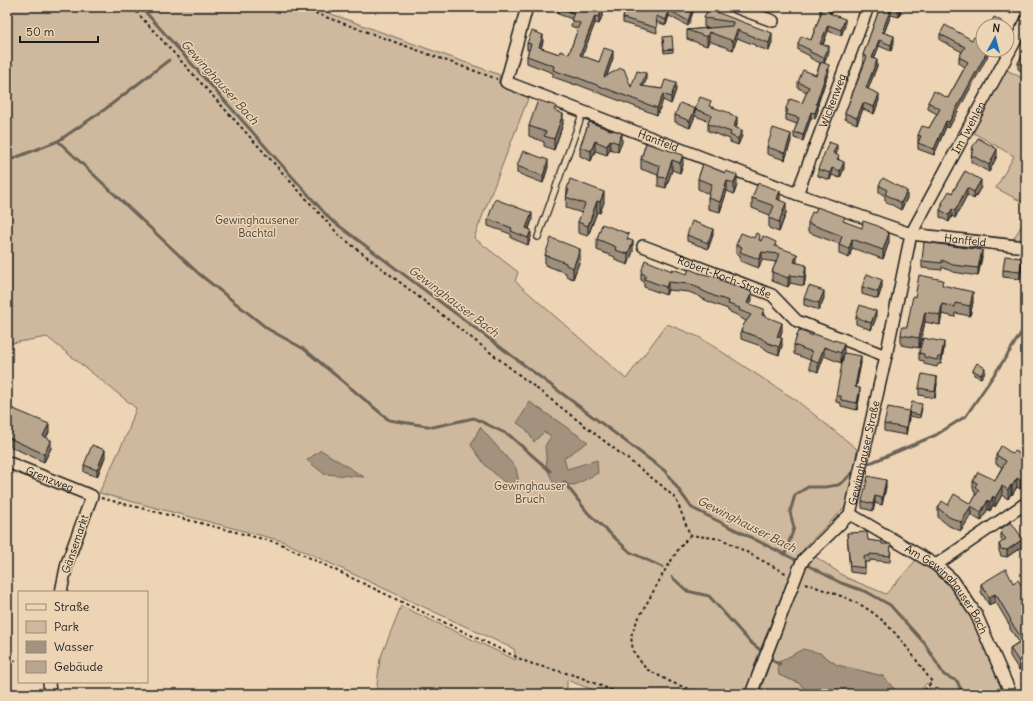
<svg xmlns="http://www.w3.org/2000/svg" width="1033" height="701" font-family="Delius,sans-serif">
	<rect width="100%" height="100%" fill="#ecd4b4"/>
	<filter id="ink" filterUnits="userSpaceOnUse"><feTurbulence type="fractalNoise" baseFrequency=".025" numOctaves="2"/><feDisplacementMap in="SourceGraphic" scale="8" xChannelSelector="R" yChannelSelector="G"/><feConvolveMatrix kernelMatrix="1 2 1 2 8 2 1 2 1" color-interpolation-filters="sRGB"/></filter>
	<g filter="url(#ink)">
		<path fill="#ceb99e" stroke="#756a5d" d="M7 7H312L500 75 498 83 529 96 474 238 518 272 515 281 626 379 667 324 699 337 796 400 857 449 852 485 845 507 806 546 795 562 758 655 745 694H604L567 680V694H376L380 659 401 606 516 660 514 649 282 541 99 493 128 432 136 408 47 337 7 344Z
			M1005 69 1026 80V204L996 188 1014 156 972 132Z
			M1026 218V241L1013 240Z
			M813 555 847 578 886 594 917 559 939 572 971 615 1004 694H925L930 689 927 683 917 694H896L895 690 883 676 837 665 820 653 779 675 799 683 809 694H759L805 567Z"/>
		<path fill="#a2927e" stroke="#6c6357" d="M530 402 588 442 564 458 567 469 597 460 598 473 575 485 554 484 547 469 545 446 551 436 544 432 534 442 526 429 517 423Z
			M480 427 516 468 520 488 503 481 485 465 471 445Z
			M321 450 364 477 324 474 307 460Z
			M803 649 820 653 837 665 883 676 895 690 896 694H809L799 683 779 675 777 663Z"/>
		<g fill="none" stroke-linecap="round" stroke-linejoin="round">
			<path stroke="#6c6357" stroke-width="3" d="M141 7 330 219 665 471 692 508 796 560
				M58 141 198 273 268 329 304 349 389 420 433 427 474 418 509 435 550 471
				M7 161 58 141 104 110 169 60
				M870 463 936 435 966 416 1008 354 1026 325
				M564 482 588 513 630 552 662 567
				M785 554 794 528 790 512 795 495 808 487H825L838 485 844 481 852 473
				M807 565 841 583 867 592 890 605 925 644 944 675 957 681 963 694
				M672 577 687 591 709 596 749 641 764 653
				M768 656 775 662 780 664"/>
			<defs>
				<path id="lane" d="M538 237 583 112"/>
				<g id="street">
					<path id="s1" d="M527 7 506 82 797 194 911 234 1026 247"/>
					<path d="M735 7 773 21"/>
					<path id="s2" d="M797 194 868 7"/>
					<path id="s3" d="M643 246 772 295 797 321 886 356"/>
					<path id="s4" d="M7 462 92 496 67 563 61 592"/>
					<path id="s5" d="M850 514 936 565 953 580 976 614 1011 694"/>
					<path d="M936 565 1026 503"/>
					<path d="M49 682 50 694"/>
					<path id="s6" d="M751 694 800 566 804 559 850 514 886 356 911 234 1026 21"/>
				</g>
			</defs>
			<use href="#lane" stroke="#1c1c1c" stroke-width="8"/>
			<use href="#street" stroke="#1c1c1c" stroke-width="14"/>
			<path stroke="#1c1c1c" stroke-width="2" stroke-dasharray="3 3" stroke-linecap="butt" d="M132 7 339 235 661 485 676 499 690 535 721 539 730 543 787 574
				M298 7 497 79
				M101 498 279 543 529 663 577 676 621 694
				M690 535 678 550 664 572 637 621 631 636 633 651 646 669 673 683 702 694
				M805 583C822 590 842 595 859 604 891 621 911 653 932 682L920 694
				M7 662 19 660"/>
			<use href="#lane" stroke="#ecd4b4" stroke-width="5.5"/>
			<use href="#street" stroke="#ecd4b4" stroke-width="11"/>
		</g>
		<path fill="#9e8f7b" stroke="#1c1c1c" d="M558 7 587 8 604 7V11L599 24 595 23 582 56 599 62 613 58 607 75 631 87 646 80 643 87 676 90 671 104 663 100 657 115 576 84V85L553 77V73L527 63V56L529 50H527V43L543 42 541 48 559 54H569L578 29 571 26 572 19 558 14Z
			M626 7 693 12 688 26 669 16 666 25 656 22 657 33 623 23V18Z
			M821 7H833L831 14 845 26 841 36 828 31 823 45 829 52 824 63 829 71 818 104V110L815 119 811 118 803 141 794 138V132L797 124 786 120V108L802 103 807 92 798 88V82L816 75 820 63 810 58V56L798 50V44L811 40 820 16V10Z
			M846 7H852L851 9Z
			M880 7H903L899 17 891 15 884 33 894 42 891 51 879 46 874 59 877 66 868 89 879 100 874 114 863 109 857 124 845 119V113L864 62 863 61V55Z
			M1002 7H1015L1011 14 1002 9Z
			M708 9 772 42 769 51 755 46V45L737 38 733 50 709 41 707 46 687 39V30L710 28 704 27V18Z
			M940 34 972 40H982L949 128 946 127 934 155 918 149V135L929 128 937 114 928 109V102L948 98 965 67 959 63V57L962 52 940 40Z
			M663 41 673 49V52L664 53Z
			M1026 48V74L1018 69V63Z
			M711 107 730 115 737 124 736 128 742 136 738 145 730 142V139L708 131V124L709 121 695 116 690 128 675 122V115L695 109Z
			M556 111 563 124 554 150 544 146V142L529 136V126Z
			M589 122 622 142 618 152 610 149 607 155 595 151 591 161 580 156V147Z
			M791 141 785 160 767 154V147Z
			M646 143 683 165 680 173 672 170 666 188 658 186V175L641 169V159Z
			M972 148 997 156 989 172 971 162Z
			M837 152 836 154 844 168 840 178 832 175 830 180 818 176V169Z
			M703 164 737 185 734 194 727 191 720 212 708 209V198L709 194 698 189V179Z
			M517 166 548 167 543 183 517 173Z
			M965 171 981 187 974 199 967 195 955 218 952 216 949 222 940 217V210L942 207V203L952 193Z
			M879 185 907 198 901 210 885 201V196L879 192Z
			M567 189 604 202 600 213 597 212 588 236 578 233V222L582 213 566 208Z
			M752 198 780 201 786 213 779 232 769 228V218L770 215 752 208Z
			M815 213 845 222 889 242 883 259 852 248 849 258 839 254V244L808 232V223Z
			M488 219 532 220 529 229 531 237 528 245 511 238V234L488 226Z
			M687 235H713L708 249 687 241Z
			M597 239H629L633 251 628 265 615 260V257L597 250Z
			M760 240 776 246 797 263 806 274 804 286 790 283 788 287 772 281V272L776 262 762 260 759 268 740 261V255L736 254V245Z
			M545 255 580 260 573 279 566 276V273L545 265Z
			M982 257 978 276 953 272 942 267V270L922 268V261Z
			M1022 265 1020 279 1003 277V270Z
			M672 271 687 274 699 273 720 280 752 300 750 304 782 331 780 337 782 346 779 355 768 351 761 346 741 339V331L746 321 739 317V316L728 311V309L714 304 701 298V297L689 292 668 290 666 295 644 287V282L641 280V273Z
			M943 286 973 302 970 316 955 313V317L942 314 940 325 925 322 919 348 901 345V335L907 327 915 297Z
			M862 287H882L878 299 862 294Z
			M804 298H824L819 310 804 305Z
			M856 317 876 318 871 330 856 324Z
			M799 330 844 353 841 363 824 356 818 372 810 369V360L794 354V345Z
			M944 349 941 364H938L937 367 924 364V361L919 360V353Z
			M861 363 856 387 860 395 857 410 841 406V403L836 402V396Z
			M973 370 985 372 981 378 974 375Z
			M937 384 935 398 919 395V388Z
			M7 405 10 407 49 432 46 438 51 448 44 462 7 445Z
			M922 408 920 418 909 416V413Z
			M909 418 906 435 884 431V424Z
			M1013 454 1026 458V481L1020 489 1017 487 1012 495 1011 494 1008 499 1002 495 995 507 993 505 990 511 988 509 981 521 971 515 961 531 949 526 938 517V508L948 505 971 504 975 497V491L973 489V481L995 480 1002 467 996 464V455Z
			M105 457 97 477 84 472V465Z
			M886 487 882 505 875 503 873 511 862 508V501Z
			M847 533 868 540 882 544 891 550 890 562 870 560V562H865V574L850 572Z
			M1001 533 1023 546 1007 557 1001 556 999 551V544L1003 542 1001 540Z
			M1013 583 1026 592V666L1019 670 1010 656V648L1019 642 1010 629V626L997 604 995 602 989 605 981 592V584Z"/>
		<path fill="#817464" stroke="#1c1c1c" d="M603 7H604V11L599 24V17Z
			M693 7V12L688 26V21Z
			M831 7H833L829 19V13Z
			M901 7H903L899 17V11Z
			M1011 7H1015L1011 14Z
			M891 8V15L882 38V32Z
			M669 10V16L666 25V20Z
			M595 16V23L580 62V55Z
			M845 19V26L841 36V30Z
			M828 25V31L820 51V44Z
			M737 30V38L733 50V41Z
			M709 32V41L707 46V37Z
			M772 33V42L769 51V43Z
			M543 35V42L539 54V47Z
			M894 36V42L891 51V45Z
			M879 40V46L872 64V58Z
			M829 46V52L824 64V58Z
			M988 50H991L949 128V122Z
			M613 51V58L604 84V77Z
			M877 60V66L866 95V88Z
			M829 65V71L816 109V104Z
			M646 73V80L641 93V86Z
			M676 83V90L671 104V97Z
			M663 94V100L657 115V108Z
			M879 94V100L874 114V107Z
			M863 103V109L857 124V118Z
			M818 104V110L815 119V113Z
			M695 109V116L690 128V121Z
			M811 112V118L803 141V135Z
			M563 114V124L554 150V139Z
			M737 117V124L734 134V127Z
			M946 121V127L934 155V149Z
			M742 130V136L738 145V139Z
			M622 133V142L618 152V143Z
			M791 134V141L785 160V153Z
			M610 140V149L607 155V146Z
			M595 141V151L591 161V151Z
			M837 145V152L833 160V153Z
			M997 149V156L989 172V165Z
			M683 155V165L680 173V163Z
			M548 160V167L543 183V176Z
			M672 160V170L666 188V178Z
			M844 162V168L840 178V171Z
			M832 168V175L830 180V173Z
			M737 175V185L734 194V183Z
			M981 180V187L974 199V192Z
			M727 181V191L720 212V202Z
			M967 188V195L955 218V211Z
			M780 191V201L777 199Z
			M907 191V198L901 210V203Z
			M604 192V202L600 213V202Z
			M597 201V212L588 236V226Z
			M786 203V213L779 232V222Z
			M952 209V216L949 222V215Z
			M532 213V220L526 235V228Z
			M713 229V235L708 249V243Z
			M531 230V237L528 245V238Z
			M889 233V242L883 259V250Z
			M852 239V248L849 258V249Z
			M633 241V251L628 265V254Z
			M580 249V260L573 279V268Z
			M982 250V257L978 276V268Z
			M762 252V260L759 268V259Z
			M797 254V263L794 262Z
			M1022 258V265L1020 279V272Z
			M806 265V274L804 286V277Z
			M790 275V283L788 287V278Z
			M882 280V287L878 299V292Z
			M668 282V290L666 295V287Z
			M824 291V298L819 310V303Z
			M752 292V300L747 311V303Z
			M973 292V302L970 316V306Z
			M942 304V314L940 325V315Z
			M764 309V317L762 315Z
			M876 311V318L871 330V323Z
			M925 312V322L919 348V338Z
			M782 323V331L777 344V337Z
			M782 338V346L779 355V347Z
			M944 342V349L941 364V357Z
			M844 343V353L841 363V353Z
			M824 347V356L818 372V363Z
			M861 356V363L855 394V387Z
			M985 368V372L981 378V375Z
			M937 377V384L935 398V391Z
			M860 388V395L857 410V403Z
			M909 411V418L906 435V428Z
			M49 424V432L43 444V436Z
			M51 440V448L44 462V454Z
			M105 450V457L97 477V470Z
			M1026 472V481L1020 489V480Z
			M1017 478V487L1012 495V486Z
			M886 480V487L882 505V498Z
			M1011 485V494L1008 499V490Z
			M1002 486V495L995 507V498Z
			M875 496V503L873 511V504Z
			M993 496V505L990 511V502Z
			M988 500V509L981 521V512Z
			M971 506V515L961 531V522Z
			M1023 539V546L1007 557V550Z
			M995 594V602L989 605V597Z
			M1026 603V611L1023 605Z
			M1026 658V666L1019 670V662Z"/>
		<path fill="#b8a68f" stroke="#1c1c1c" d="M558 7H583L587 8V7L593 8V7H603L599 17 595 16 580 55 599 62 604 48 613 51 604 77 621 68 624 69 631 87 637 71 646 73 641 86 662 89 665 80 676 83 671 97 663 94 657 108 576 77V78L553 70 554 66 527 56 531 44 527 43 532 31 543 35 539 47 559 54 560 51 569 54 580 23 571 20 574 13Z
			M626 7H693L688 21 669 10 666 20 656 16 657 28 623 18Z
			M821 7H831L829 13 845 19 841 30 828 25 820 44 829 46 824 58 810 52V50L798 44 801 36 811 40 822 11 820 10Z
			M880 7H901L899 11 891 8 882 32 894 36 891 45 879 40 872 58 877 60 866 88 879 94 874 107 863 103 857 118 845 113 867 57 863 55Z
			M708 9 772 33 769 43 755 38V37L737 30 733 41 709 32 707 37 687 30 732 26 733 22 704 18Z
			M994 17 1003 22 1001 26H990Z
			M945 25 972 40 974 37 982 40 983 38V50H988L949 122 946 121 934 149 918 143 921 136 918 135 922 126 929 128 940 109 928 102 934 91 948 98 968 62 959 57 965 47 940 34Z
			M672 36 673 49 664 50 663 37Z
			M1026 48V67L1018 63Z
			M821 62 829 65 816 104H818L815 113 811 112 803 135 794 132 799 118 786 114 788 111 786 108 790 99 802 103 809 87 798 82 803 70 816 75Z
			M700 97 711 101 709 106 730 113V115L737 117 734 127 742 130 738 139 730 135 731 132 708 124 711 115 695 109 690 121 675 115 680 103 695 109Z
			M538 100 556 106 554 110 563 114 554 139 544 136 546 132 529 126Z
			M589 122 613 131V130L622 133 618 143 610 140 607 146 595 141 591 151 580 147Z
			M773 128 791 134 785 153 767 147Z
			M978 138 997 149 989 165 971 155 974 149 972 148Z
			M829 142 837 145 833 153 839 156 837 159 844 162 840 171 832 168 830 173 818 169Z
			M646 143 683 155 680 163 672 160 666 178 658 177 660 166 641 159Z
			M523 151 548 160 543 176 517 166Z
			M703 164 725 173 726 171 737 175 734 183 727 181 720 202 708 198 712 184 698 179Z
			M965 171 981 180 974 192 967 188 955 211 952 209 949 215 940 210 943 204 942 203 949 191 952 193Z
			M883 178 907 191 901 203 885 194 887 190 879 185Z
			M570 179 604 192 600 202 597 201 588 226 578 222 585 204 566 197 569 190 567 189Z
			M758 183 780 191 777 199 786 203 779 222 769 218 774 206 752 198Z
			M495 199 532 213 526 228 531 230 528 238 511 231 512 228 488 219Z
			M817 207 845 217 843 221 862 228 863 221 878 226 889 233 883 250 852 239 849 249 839 245 842 236 808 223 812 212 815 213Z
			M692 221 713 229 708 243 687 235Z
			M602 224 629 234 627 239 633 241 628 254 615 250 616 247 597 239Z
			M741 233 754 238 756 233 760 235 759 240 761 241 763 236 776 242 775 246 797 254 794 262 806 265 804 277 790 275 788 278 772 272 779 254 762 252 759 259 740 252 742 247 736 245Z
			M551 238 580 249 573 268 566 265V263L545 255Z
			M924 242 982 250 978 268 953 265 942 260V263L922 261Z
			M1005 256 1022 258 1020 272 1003 270Z
			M645 260 672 271V269L687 274 689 269 699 273 720 278V280L752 292 747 303 764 309 762 315 782 323 777 337 782 338 779 347 768 343 761 338 741 331 744 324 751 315 739 310 740 308 728 304 729 301 714 296 701 290V289L689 284 668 282 666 287 644 279 646 275 641 273Z
			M867 274 882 280 878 292 862 287Z
			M919 275 943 280 942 285 973 292 970 306 955 303V307L942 304 940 315 925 312 919 338 901 335 902 327H907L913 296 915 297Z
			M809 286 824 291 819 303 804 298Z
			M860 305 876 311 871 323 856 317Z
			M799 330 813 336 814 334 834 341V340L844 343 841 353 824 347 818 363 810 360 812 352 794 345Z
			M923 338 944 342 941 357H938L937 360 924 357V354L919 353Z
			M844 353 861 356 855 387 860 388 857 403 841 400V396H836Z
			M977 363 985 368 981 375 974 371 973 370Z
			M922 374 937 377 935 391 919 388Z
			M912 402 922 404 920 415 909 413Z
			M7 405 10 406 9 407 49 424 43 436 51 440 44 454 7 437Z
			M888 407 909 411 906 428 884 424Z
			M92 445 105 450 97 470 84 465Z
			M1001 446 1013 454 1015 451 1026 458V472L1020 480 1017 478 1012 486 1011 485 1008 490 1002 486 995 498 993 496 990 502 988 500 981 512 971 506 961 522 949 517 938 508 942 501 948 505 954 494 971 504 979 490 975 487 977 483 973 481 978 472 995 480 1006 461 996 455Z
			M868 476 886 480 882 498 875 496 873 504 862 501Z
			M1011 522 1023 539 1007 550 1001 549 999 544 1006 539 1001 533 1002 528Z
			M867 532 868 540 882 542V544H891L890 556 870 554V556H864L865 568 850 566 847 533Z
			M1006 569 1013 583 1018 580 1026 592V603L1023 605 1026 609V658L1019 662 1010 648 1023 640 1010 621 1011 620 997 596 995 594 989 597 981 584Z"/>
	</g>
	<g text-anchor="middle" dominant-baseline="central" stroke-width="3" stroke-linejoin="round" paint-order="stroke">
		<g font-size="11" fill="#1c1c1c" stroke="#ecd4b4">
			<text stroke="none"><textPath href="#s2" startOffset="100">Wickenweg</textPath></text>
			<text stroke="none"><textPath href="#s6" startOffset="617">Im Twehlen</textPath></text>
			<text stroke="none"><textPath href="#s1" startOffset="241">Hanffeld</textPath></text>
			<text stroke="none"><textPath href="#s1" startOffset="565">Hanffeld</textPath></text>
			<text stroke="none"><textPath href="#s3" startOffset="87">Robert-Koch-Straße</textPath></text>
			<text stroke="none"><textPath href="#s6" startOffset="272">Gewinghauser Straße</textPath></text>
			<text stroke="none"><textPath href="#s4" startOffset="46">Grenzweg</textPath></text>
			<text transform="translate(75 544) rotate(-71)">Gänsemarkt</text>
			<text stroke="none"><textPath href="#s5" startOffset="125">Am Gewinghauser Bach</textPath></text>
		</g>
		<g font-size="11" fill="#48433c" stroke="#ecd4b4">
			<text x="257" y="220">Gewinghausener<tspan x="257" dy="13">Bachtal</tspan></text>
			<text x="530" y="486">Gewinghauser<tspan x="530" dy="13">Bruch</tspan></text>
		</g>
		<g font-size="12" font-style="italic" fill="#4b453e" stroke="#ecd4b4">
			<text transform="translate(220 82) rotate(48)">Gewinghauser Bach</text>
			<text transform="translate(454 301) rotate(37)">Gewinghauser Bach</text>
			<text transform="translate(747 524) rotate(27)">Gewinghauser Bach</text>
		</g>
	</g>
	<rect width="1033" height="701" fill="none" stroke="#ecd4b4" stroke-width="24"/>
	<rect x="12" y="12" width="1009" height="677" fill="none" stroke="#1c1c1c" stroke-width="1.5" filter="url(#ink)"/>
	<rect x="18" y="591" width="130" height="92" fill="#ecd4b4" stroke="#998a77"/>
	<rect x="26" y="604" width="20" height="6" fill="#ecd4b4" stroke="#998a77"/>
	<text x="54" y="611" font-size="12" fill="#1c1c1c">Straße</text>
	<rect x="26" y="621" width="20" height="12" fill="#ceb99e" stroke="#998a77"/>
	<text x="54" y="631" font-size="12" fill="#1c1c1c">Park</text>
	<rect x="26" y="641" width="20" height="12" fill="#a2927e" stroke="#998a77"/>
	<text x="54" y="651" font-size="12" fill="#1c1c1c">Wasser</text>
	<rect x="26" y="661" width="20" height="12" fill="#b8a68f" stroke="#998a77"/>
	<text x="54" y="671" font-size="12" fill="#1c1c1c">Gebäude</text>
	<g transform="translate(995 38) rotate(7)"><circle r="19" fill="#ecd4b4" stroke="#998a77"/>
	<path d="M0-3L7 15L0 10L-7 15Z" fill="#1f6fb2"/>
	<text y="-6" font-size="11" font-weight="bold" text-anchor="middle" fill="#1c1c1c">N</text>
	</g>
	<path d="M20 36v6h78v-6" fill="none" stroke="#1c1c1c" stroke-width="2"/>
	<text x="26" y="36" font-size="12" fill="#1c1c1c" stroke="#ecd4b4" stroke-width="3" paint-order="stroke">50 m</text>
</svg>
